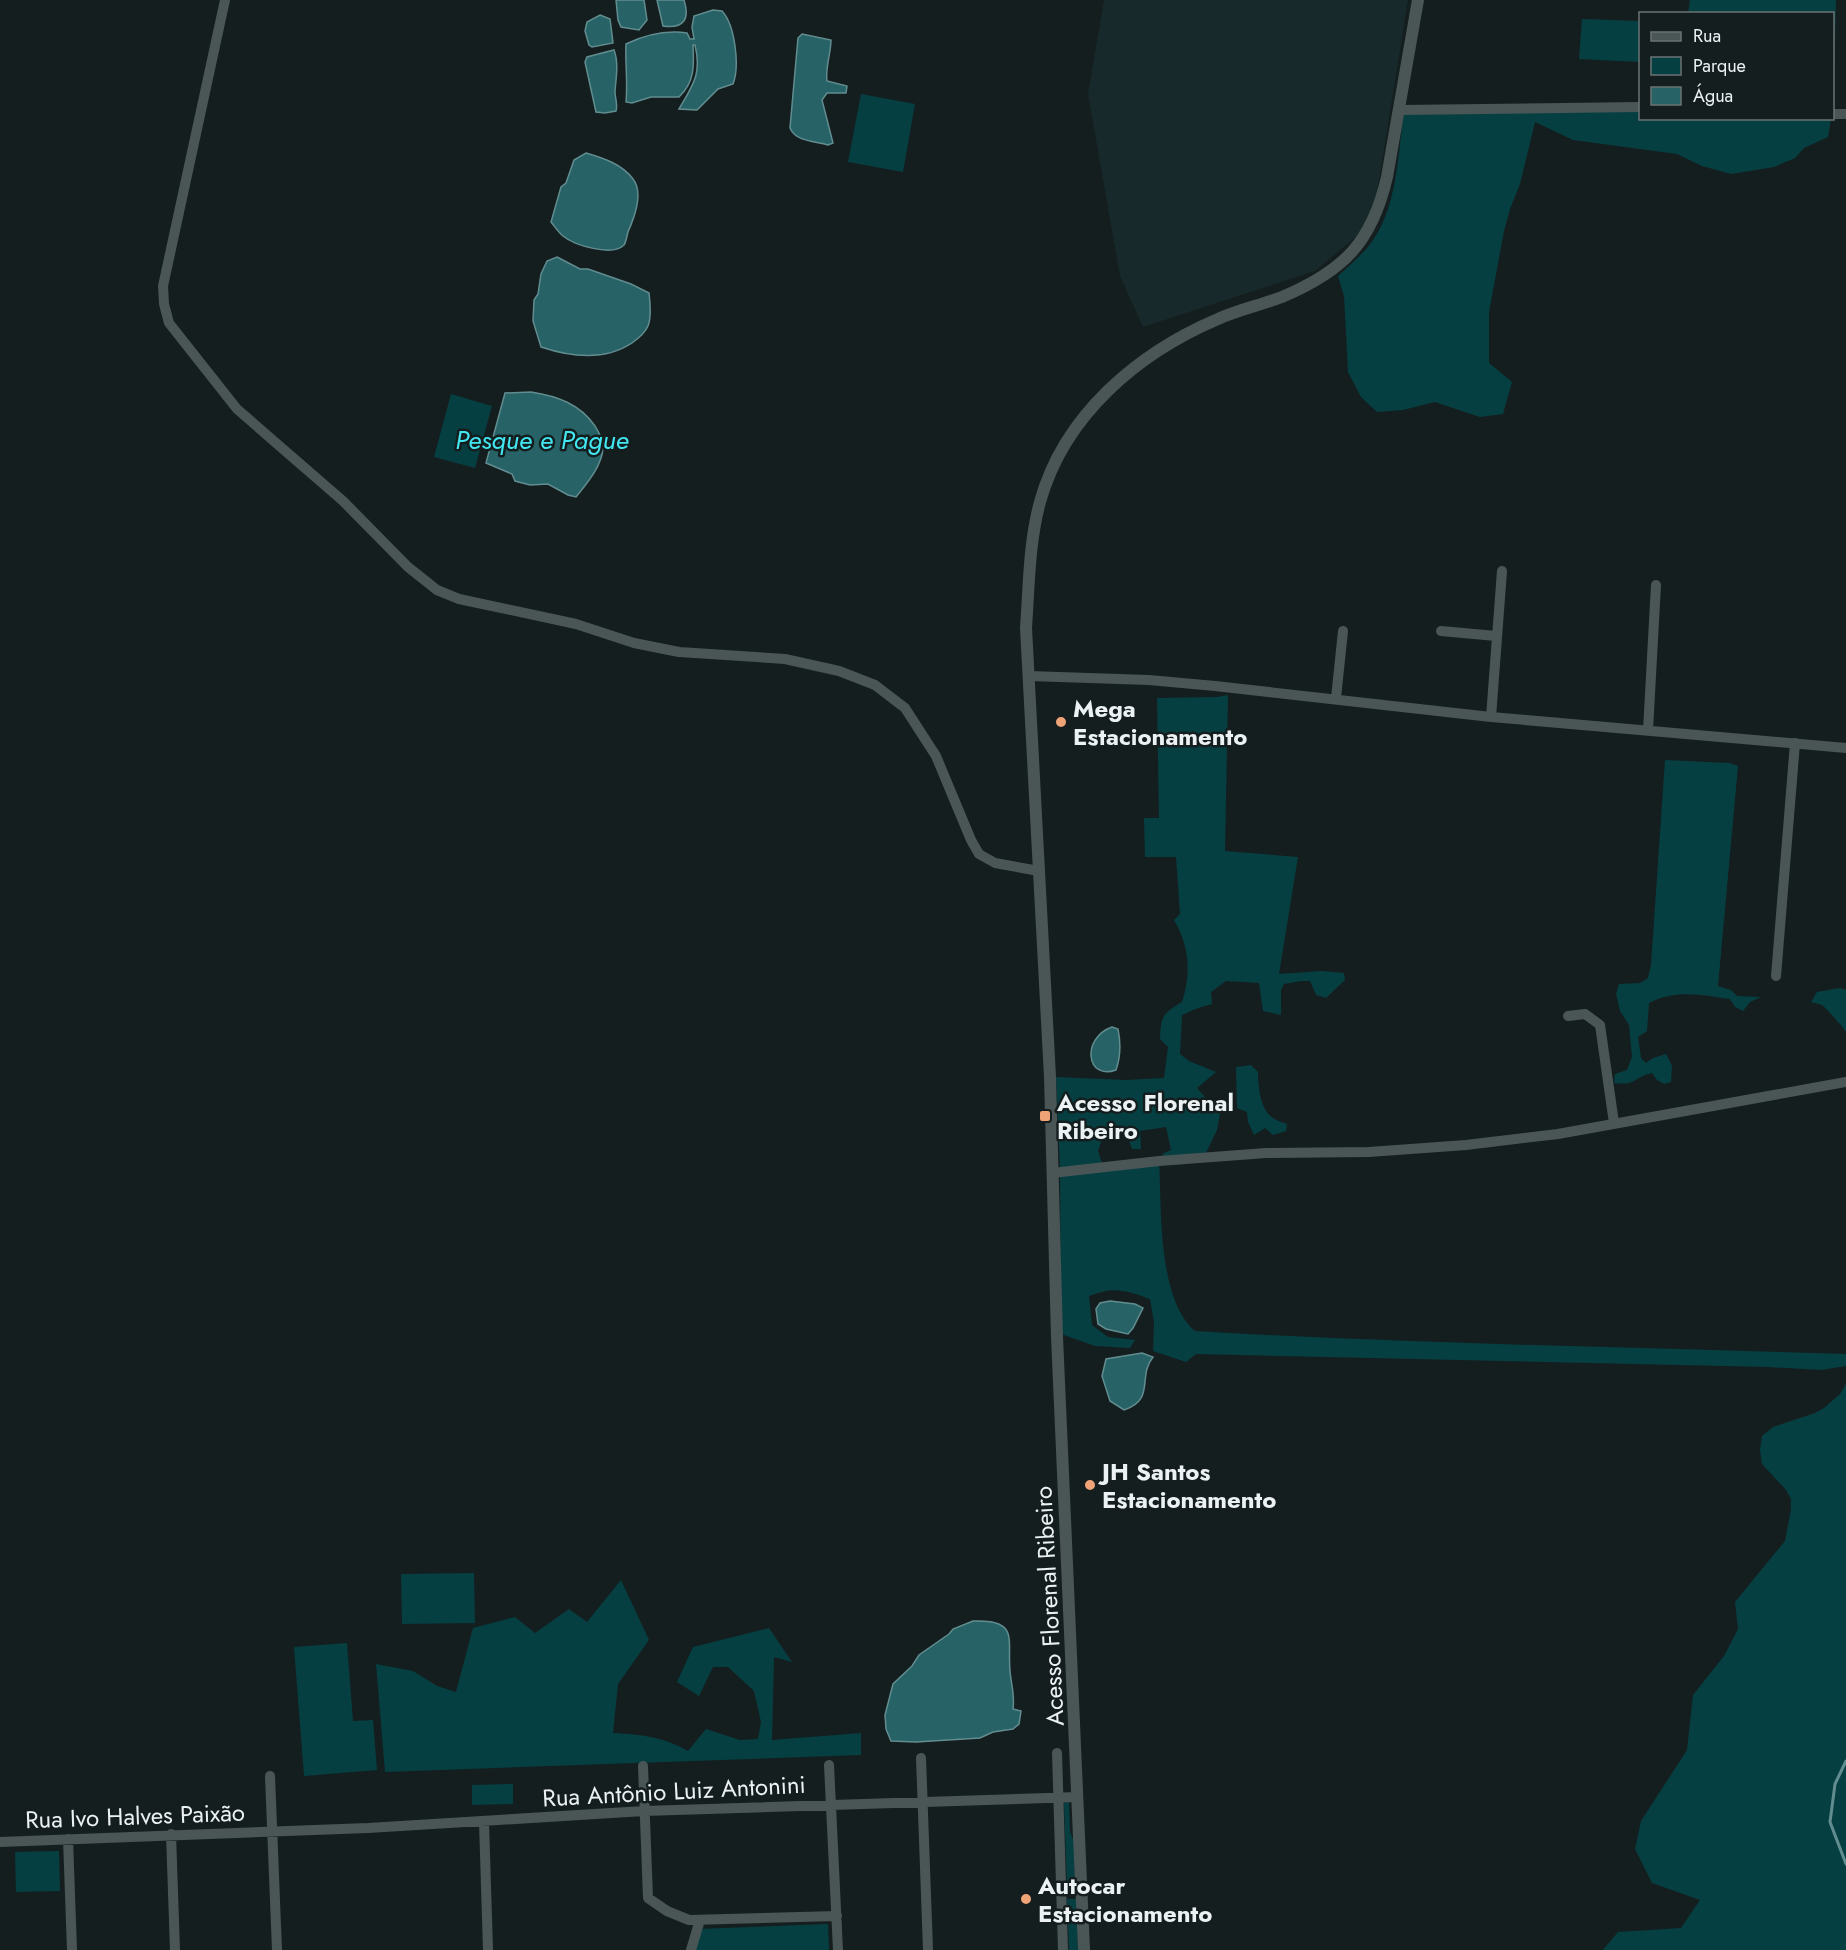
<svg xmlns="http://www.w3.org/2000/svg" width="1846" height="1950" font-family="Jost,sans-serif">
	<rect width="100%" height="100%" fill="#151e1f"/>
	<path fill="#17292a" d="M1104 0H1408L1377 193 1362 232 1315 271 1143 327 1120 276 1088 94Z"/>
	<path fill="#063f42" d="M1690 0H1836L1833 112 1832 14H1688Z
		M1582 19 1640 21V62L1579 59Z
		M861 94 915 104 903 172 848 162Z
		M1404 109 1640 111V118L1831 119 1828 137 1804 148 1795 158 1774 167 1731 174 1702 166 1677 154 1573 140 1535 122 1520 184 1510 209 1504 231 1489 312V363L1512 382 1503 414 1480 417 1435 402 1403 410 1377 412 1361 397 1348 372 1344 296 1338 276C1348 267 1359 257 1368 247 1398 210 1398 154 1404 109Z
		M451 394 492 406 475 468 434 457Z
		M1228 695 1225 851 1298 857 1279 974 1322 971 1344 973 1345 980 1326 998 1316 995 1310 981H1301L1284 984 1281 990V1015L1263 1011 1259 983 1226 981 1211 992 1212 1004 1198 1008 1182 1015 1180 1054 1189 1061 1216 1072 1197 1088 1220 1114 1217 1130 1206 1153 1161 1158 1164 1153 1171 1150 1166 1127 1140 1131 1141 1149H1132L1127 1135 1122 1133 1110 1138 1103 1137 1098 1151 1103 1166 1159 1161C1162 1207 1157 1299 1195 1331 1412 1344 1629 1347 1846 1354V1366L1821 1370 1768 1367 1196 1354 1186 1362 1153 1351 1154 1322 1150 1299C1126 1290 1114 1286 1089 1296L1092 1325 1108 1337 1135 1340 1130 1348 1095 1346 1061 1334 1060 1170 1056 1077 1126 1080 1164 1078 1168 1047 1160 1039C1161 1016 1162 1014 1182 1002 1191 974 1190 947 1174 920L1180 914 1176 857H1145L1144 818H1159L1157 698 1217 697Z
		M1665 760 1730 763 1738 766 1718 986 1731 990 1737 996 1761 997 1750 1002 1743 1011 1735 1007 1730 999C1702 995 1676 989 1649 1003L1647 1031 1638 1037 1641 1058 1646 1063 1653 1058 1666 1054 1672 1066 1671 1082 1664 1084 1657 1080 1652 1073C1634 1077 1636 1086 1614 1083L1615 1074 1627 1070 1632 1057 1629 1025 1620 1011 1616 994 1619 984 1640 983 1648 978 1651 965Z
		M1840 988 1846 990V1032C1844 1028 1826 1008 1822 1005 1821 1005 1812 1002 1811 1002L1817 992Z
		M1251 1065 1258 1072C1258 1085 1260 1110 1273 1118 1277 1121 1283 1122 1287 1124L1286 1131 1273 1135 1265 1128 1254 1135 1248 1122 1247 1112 1237 1108 1236 1067Z
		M1846 1384V1950H1603L1618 1932 1681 1928 1700 1900 1652 1883 1635 1849 1641 1821 1687 1750 1693 1695 1724 1656 1738 1629 1735 1602 1785 1541 1791 1509V1499L1786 1490 1762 1464 1760 1450 1762 1436 1773 1427 1815 1413 1824 1408 1840 1394Z
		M474 1573 475 1623 402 1624 401 1574Z
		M621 1580 649 1640 618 1684 613 1733C641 1735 662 1736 688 1751L706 1729 740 1740 758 1739 761 1722 754 1691 728 1667H713L699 1696 677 1682 693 1647 769 1628 792 1662 774 1657 772 1740 861 1733V1755L385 1772 376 1664 413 1671 437 1686 456 1692 473 1628 515 1617 535 1633 569 1609 587 1622Z
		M347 1643 353 1721 373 1720 377 1770 304 1776 294 1647Z
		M513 1784V1804L472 1805V1785Z
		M1069 1802 1070 1832 1074 1841 1075 1889H1067L1064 1803Z
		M59 1851 60 1891 16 1892 15 1852Z
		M1067 1899H1076L1078 1950H1069Z
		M828 1924 829 1950H694L699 1929Z"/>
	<path fill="#276266" stroke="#628d90" stroke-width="1.5" d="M616 0H644L647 20 639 30 621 27 618 20Z
		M657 0H684C690 19 684 29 663 26Z
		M713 10 722 11C735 25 740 66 733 84L718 89 697 110 679 109C693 85 702 74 695 45H693C694 65 695 82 679 97H651L632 103 626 102C628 82 625 63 626 44 645 35 666 30 687 33L690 39H694L692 27 694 16Z
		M600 15 610 19 613 43 592 47 589 45 585 31 587 22Z
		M802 34 831 40C831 53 825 68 827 81L847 86 846 93H827L822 100 833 143 828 145C815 141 796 142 790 128L798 38Z
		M614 50C619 63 616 78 615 91 615 99 618 104 616 111L605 113 596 112 585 62 587 57Z
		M586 153C603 158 622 164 633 179 644 193 634 218 628 232 627 236 626 242 624 245 612 257 574 245 563 236 559 233 555 227 551 222L561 187 566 183 574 160Z
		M557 257 580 269H588L631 284 649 293C650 303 652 316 648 326 645 333 639 338 632 343 605 361 571 357 541 347L533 321 534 300 538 294 541 274 547 261Z
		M531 392C557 396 580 404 595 426 599 433 603 439 603 448 602 466 587 483 576 497L568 495 548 484 530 485 515 481 512 474 486 463 505 393Z
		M1112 1027 1118 1029C1121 1044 1121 1056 1116 1070 1086 1081 1081 1038 1112 1027Z
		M1110 1301 1135 1304 1143 1308 1133 1328 1128 1334 1106 1329 1098 1324 1096 1309 1100 1303Z
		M1142 1353 1153 1357C1137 1377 1156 1399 1124 1410L1110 1401 1102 1376 1106 1359Z
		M973 1621C1020 1619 1007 1640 1010 1671 1011 1684 1015 1695 1013 1709L1021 1711 1019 1724 1013 1729 993 1732 980 1738 916 1742 891 1741 886 1729 885 1715 893 1684 912 1666 919 1655 949 1634 953 1629Z"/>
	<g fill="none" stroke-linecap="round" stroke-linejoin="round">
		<path stroke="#628d90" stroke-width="3" d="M1846 1761 1835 1784 1830 1822 1846 1864"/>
		<path stroke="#4a5556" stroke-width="10" d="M225 0 163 286 164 304 169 323 237 409 343 501 408 567 437 590 459 599 576 624 634 643 679 652 785 659 839 671 875 685 905 708 936 756 971 840 979 854 995 863 1039 871
			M1400 110 1640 107
			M1832 114H1846
			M1441 631 1496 636
			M1029 676 1149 680 1215 686 1491 717 1846 748
			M1336 698 1343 631
			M1491 717 1502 571
			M1648 730 1656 585
			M1776 976 1795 743
			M1568 1016 1585 1014 1600 1025 1614 1123
			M1052 1173 1159 1161 1266 1153 1369 1152 1466 1145 1558 1134 1846 1082
			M1057 1753 1063 1950
			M921 1758 928 1950
			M829 1765 838 1950
			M643 1766 648 1898 667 1911 689 1920 837 1916
			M270 1776 277 1950
			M484 1822 488 1950
			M171 1834 175 1950
			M68 1839 72 1950
			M0 1842 368 1828 644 1811 1078 1797
			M691 1950 700 1920"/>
		<path stroke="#4a5556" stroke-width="12" d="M1084 1950 1057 1337 1050 1077 1026 628C1029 586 1029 542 1040 502 1064 415 1138 353 1218 319 1238 310 1261 305 1282 297 1344 271 1372 242 1387 177L1418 0"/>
	</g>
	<g fill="#efa377" stroke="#151e1f" stroke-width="2">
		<circle cx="1061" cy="722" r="6"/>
		<rect x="1039" y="1110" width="12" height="12" rx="3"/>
		<circle cx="1090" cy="1485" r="6"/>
		<circle cx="1026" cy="1899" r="6"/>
	</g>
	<g text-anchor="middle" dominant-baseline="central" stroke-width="5" stroke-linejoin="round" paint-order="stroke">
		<g font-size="24" font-weight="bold" fill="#ecf2f3" stroke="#151e1f" text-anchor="start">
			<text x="1073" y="708">Mega<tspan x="1073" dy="28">Estacionamento</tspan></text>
			<text x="1057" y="1102">Acesso Florenal<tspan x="1057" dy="28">Ribeiro</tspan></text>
			<text x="1102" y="1471">JH Santos<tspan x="1102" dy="28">Estacionamento</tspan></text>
			<text x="1038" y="1885">Autocar<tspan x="1038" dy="28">Estacionamento</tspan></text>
		</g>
		<g font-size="24" fill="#ecf2f3" stroke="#151e1f">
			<text transform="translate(1049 1606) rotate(-93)">Acesso Florenal Ribeiro</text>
			<text transform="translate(674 1791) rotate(-3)">Rua Antônio Luiz Antonini</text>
			<text transform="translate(135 1816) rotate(-2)">Rua Ivo Halves Paixão</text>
		</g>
		<g font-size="26" font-style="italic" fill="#42e7f1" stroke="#151e1f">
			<text x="542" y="440">Pesque e Pague</text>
		</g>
	</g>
	<rect x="1639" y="12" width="195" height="108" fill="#151e1f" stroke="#6b7374" stroke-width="1.5"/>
	<rect x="1651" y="32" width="30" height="9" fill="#4a5556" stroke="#6b7374" stroke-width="1.5"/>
	<text x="1693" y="42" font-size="18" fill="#ecf2f3">Rua</text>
	<rect x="1651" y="57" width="30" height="18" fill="#063f42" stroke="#6b7374" stroke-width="1.5"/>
	<text x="1693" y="72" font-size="18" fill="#ecf2f3">Parque</text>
	<rect x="1651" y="87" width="30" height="18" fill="#276266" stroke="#6b7374" stroke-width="1.5"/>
	<text x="1693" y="102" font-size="18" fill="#ecf2f3">Água</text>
</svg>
